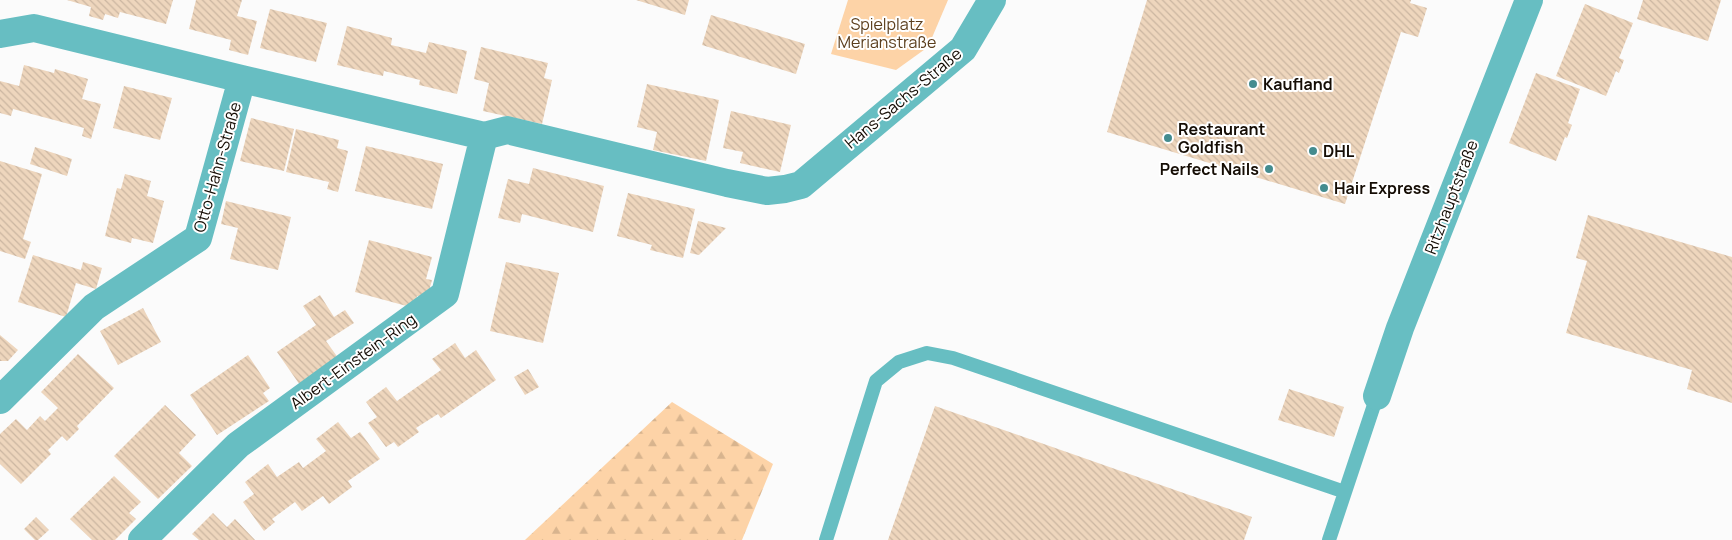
<svg xmlns="http://www.w3.org/2000/svg" width="1732" height="540" font-family="Manrope,sans-serif">
	<defs>
		<pattern id="forest-firs" width="22" height="20" patternUnits="userSpaceOnUse" patternTransform="scale(1.25)"><rect width="22" height="20" fill="#fdd3a7"/><path d="M5 1l3.5 6h-7zM16 11l3.5 6h-7z" fill="#d8b48e"/></pattern>
		<pattern id="building-back-hatch" width="6" height="6" patternUnits="userSpaceOnUse" patternTransform="scale(1.25)"><rect width="6" height="6" fill="#eed6bd"/><path d="M-1 5l2 2M0 0l6 6M5-1l2 2" fill="none" stroke="#cbb6a1"/></pattern>
	</defs>
	<rect width="100%" height="100%" fill="#fbfbfb"/>
	<path fill="url(#forest-firs)" d="M672 402 773 464 742 540H525Z"/>
	<path fill="#fdd3a7" d="M848 0H948L928 47 896 70 831 54Z"/>
	<path fill="url(#building-back-hatch)" d="M67 0H173L166 24 120 12 118 18 105 14 103 20 89 16 91 7Z
		M196 0H242L237 16 257 21 248 55 229 50 231 40 189 29Z
		M636 0H689L685 15Z
		M1147 0H1411L1410 3 1427 8 1418 37 1401 32 1345 204 1107 132Z
		M1643 0H1721L1708 41 1637 19Z
		M1585 4 1633 23 1619 58 1624 60 1619 73 1616 71 1606 96 1556 76Z
		M270 9 327 23 316 62 260 48Z
		M711 15 805 44 796 74 702 45Z
		M347 26 392 38 391 45 426 53 429 42 467 51 457 94 419 85 420 80 384 71 383 76 337 65Z
		M481 47 548 63 544 78 552 80 542 124 483 111 489 83 474 79Z
		M24 65 54 73 55 69 88 79 82 99 101 104 91 139 82 136 84 128 13 109 11 116 0 113V81L19 86Z
		M1536 73 1580 89 1568 123 1572 125 1567 138 1565 137 1556 161 1509 143Z
		M647 84 719 100 706 161 653 150 657 132 637 127Z
		M124 86 172 98 160 140 113 128Z
		M731 111 791 125 780 172 740 163 743 152 723 148Z
		M251 118 294 129 284 171 240 161Z
		M296 129 339 140 337 148 348 151 338 192 327 189 329 182 286 172Z
		M366 146 443 164 432 209 355 191Z
		M35 147 72 159 67 176 30 164Z
		M0 161 42 174 23 239 31 242 25 259 0 251Z
		M533 168 604 186 593 232 522 214 520 223 498 218 508 179 529 184Z
		M125 174 151 181 147 196 164 201 153 243 132 238 131 243 105 236 117 188 121 189Z
		M628 193 695 209 683 258 650 250 652 245 617 236Z
		M226 201 291 217 278 270 230 259 238 228 221 224Z
		M1588 215 1732 257V403L1687 389 1692 370 1566 333 1587 261 1576 258Z
		M698 221 726 228 699 255 690 253Z
		M369 240 432 257 426 279 432 280 427 298 417 296 414 308 355 292Z
		M33 255 81 270 83 262 102 268 96 289 76 283 66 317 18 302Z
		M506 262 559 273 543 343 490 331Z
		M320 295 334 317 345 310 354 323 326 341 341 362 302 388 277 352 316 325 303 306Z
		M143 308 161 342 118 365 100 331Z
		M0 335 18 350 8 361H0Z
		M455 343 465 358 476 350 496 380 441 418 438 414 416 428 419 432 398 447 394 442 386 447 368 423 377 417 366 402 386 387 397 401 441 370 432 359Z
		M78 354 114 388 77 426 79 429 67 441 62 436 48 450 51 454 21 484 0 464V434L16 419 27 430 40 416 45 421 58 408 41 392Z
		M248 355 270 388 263 393 269 401 217 435 190 395Z
		M528 369 539 387 525 395 514 377Z
		M1289 389 1344 407 1334 437 1278 420Z
		M165 405 196 435 179 453 192 466 158 499 114 456Z
		M935 406 1252 517 1244 540H888Z
		M338 422 351 438 360 432 380 459 348 481 352 487 329 504 323 496 302 511 295 502 272 519 275 522 264 531 243 502 254 494 245 482 268 464 277 477 299 462 303 468 326 451 316 439Z
		M114 476 141 502 129 513 136 519 115 540H92L70 519Z
		M213 513 227 527 235 519 255 540H199L192 534Z
		M36 517 49 530 38 540H35L24 529Z"/>
	<g fill="none" stroke-linecap="round" stroke-linejoin="round">
		<path stroke="#67bec2" stroke-width="14" d="M826 540 876 381 899 362 927 353 953 358 1345 492
			M1329 540 1377 396"/>
		<path stroke="#67bec2" stroke-width="28" d="M0 34 34 28 242 79 484 136 507 130 727 183 767 191 785 189 801 185 963 49 992 0
			M1377 396 1400 328 1529 0
			M0 400 94 307 198 238 242 79
			M142 540 238 445 445 294 484 136"/>
	</g>
	<g fill="#448c8f" stroke="#fff" stroke-width="2">
		<circle cx="1253" cy="84" r="5"/>
		<circle cx="1168" cy="138" r="5"/>
		<circle cx="1313" cy="151" r="5"/>
		<circle cx="1269" cy="169" r="5"/>
		<circle cx="1324" cy="188" r="5"/>
	</g>
	<g text-anchor="middle" dominant-baseline="central" stroke-width="4" stroke-linejoin="round" paint-order="stroke">
		<g font-size="16" fill="#5b3e1d" stroke="#fff">
			<text x="887" y="24">Spielplatz<tspan x="887" dy="18">Merianstraße</tspan></text>
		</g>
		<g font-size="16" font-weight="bold" fill="#150d05" stroke="#fff" text-anchor="start">
			<text x="1263" y="84">Kaufland</text>
			<text x="1178" y="129">Restaurant<tspan x="1178" dy="18">Goldfish</tspan></text>
			<text x="1323" y="151">DHL</text>
			<text x="1259" y="169" text-anchor="end">Perfect Nails</text>
			<text x="1334" y="188">Hair Express</text>
		</g>
		<g font-size="16" fill="#150d05" stroke="#fff">
			<text transform="translate(903 98) rotate(-40)">Hans-Sachs-Straße</text>
			<text transform="translate(217 167) rotate(-74)">Otto-Hahn-Straße</text>
			<text transform="translate(1451 197) rotate(-69)">Ritzhauptstraße</text>
			<text transform="translate(353 361) rotate(-36)">Albert-Einstein-Ring</text>
		</g>
	</g>
</svg>
